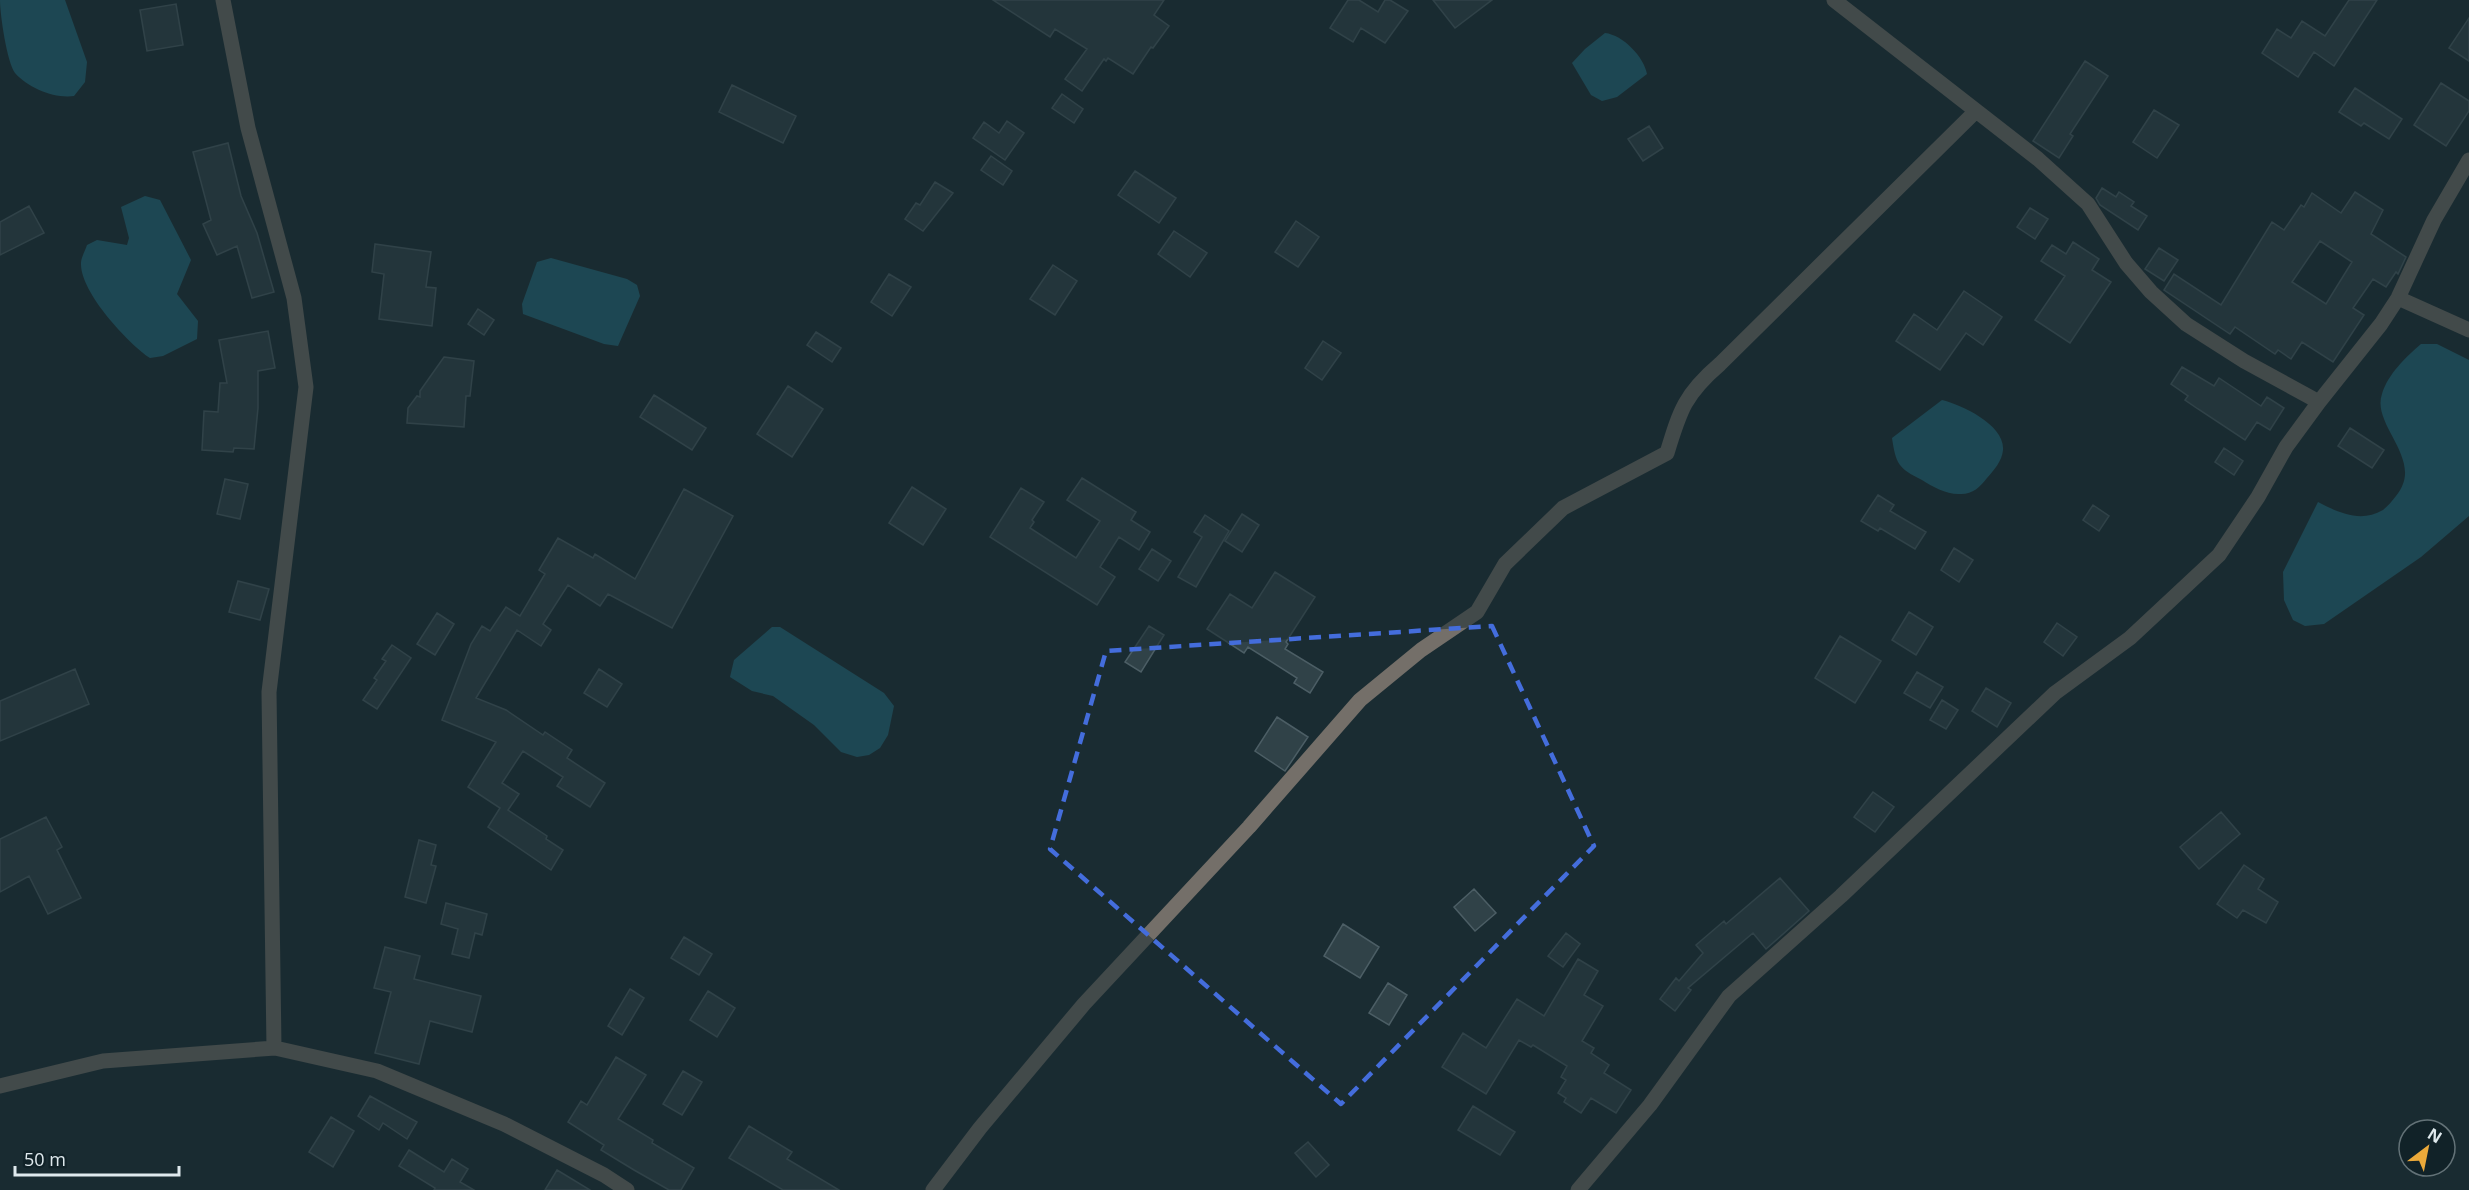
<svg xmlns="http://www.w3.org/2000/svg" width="2469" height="1190" font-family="'Open Sans',sans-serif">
	<rect width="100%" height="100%" fill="#1a2c32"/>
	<path fill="#23697c" d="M0 0H65L87 62 85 82 74 96C55 99 28 88 15 73 7 62 0 15 0 0Z
		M1605 33C1623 35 1644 57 1647 74L1617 97 1602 101 1591 95 1572 63 1585 49Z
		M145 196 160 200 191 260 177 294 198 321 197 339 163 356 150 358C128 343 80 292 81 263 81 258 85 251 87 245L97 240 127 245 129 238 121 207Z
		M551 258 627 279 637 285 640 296 618 346 604 344 523 314 522 304 537 262Z
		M2421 344H2437L2469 360V516L2421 557 2324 624 2305 626 2293 620 2284 600 2283 572 2318 502C2339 513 2361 523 2383 510 2388 506 2392 501 2396 496 2426 460 2371 426 2382 394 2388 374 2406 357 2421 344Z
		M1942 400C1962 405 2005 425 2003 450 2002 461 1994 470 1987 478 1980 487 1973 494 1961 494 1947 495 1933 487 1922 480 1898 468 1896 464 1892 438Z
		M772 627H780L884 693 894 706 888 735 880 748 869 755 857 757 841 752 814 725 773 696 752 691 730 677 734 660Z"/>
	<path fill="#304248" stroke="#4c5e65" stroke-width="1.5" fill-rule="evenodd" d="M993 0H1164L1154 15 1169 26 1153 48 1151 47 1133 74 1108 58 1106 61 1104 59 1082 91 1065 79 1087 49 1055 29 1050 37Z
		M1348 0H1359L1378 12 1385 0H1390L1408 11 1385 43 1361 28 1353 42 1330 28Z
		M1433 0H1492L1455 28Z
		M2349 0H2377L2334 66 2314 52 2298 77 2262 53 2277 29 2291 38 2302 21 2325 36Z
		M176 4 183 45 147 51 140 10Z
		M2469 18V61L2449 48Z
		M2085 61 2108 76 2070 134 2073 136 2059 158 2033 141Z
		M2441 83 2469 101V111L2446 146 2414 125Z
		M732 85 796 116 783 143 719 112Z
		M2355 88 2402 119 2389 139 2364 123 2361 126 2339 112Z
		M1062 94 1083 109 1074 123 1052 108Z
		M2154 110 2179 125 2157 158 2133 142Z
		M1007 121 1024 133 1005 160 973 138 984 122 999 133Z
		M1649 126 1663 148 1643 161 1628 139Z
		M228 143 241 196 257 233 274 292 252 298 237 246 217 255 203 224 211 220 193 152Z
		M991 156 1012 171 1003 185 981 170Z
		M1135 171 1176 198 1159 223 1118 195Z
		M935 182 953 193 923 231 905 219 916 203 920 205Z
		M2102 188 2116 197 2119 192 2134 202 2131 206 2147 216 2138 230 2100 205 2096 198Z
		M2355 192 2383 210 2371 234 2406 257 2398 274 2396 272 2386 287 2373 279 2353 308 2364 315 2333 362 2302 342 2291 359 2278 350 2275 354 2235 327 2230 334 2164 290 2174 274 2221 305 2272 222 2284 230 2301 205 2304 207 2312 193 2341 213ZM2320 241 2352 262 2326 304 2292 282Z
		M29 206 44 233 0 255V222Z
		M2030 208 2048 219 2035 239 2017 227Z
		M1296 221 1319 237 1298 267 1275 252Z
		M1174 231 1207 253 1190 277 1158 254Z
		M2073 242 2099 259 2092 270 2111 282 2070 343 2035 320 2065 276 2041 261 2052 245 2066 254Z
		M375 244 431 252 426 287 436 288 432 326 379 319 384 274 372 272Z
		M2159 248 2178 260 2164 281 2145 269Z
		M1053 265 1077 281 1055 315 1030 299Z
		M889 274 911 287 892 316 871 302Z
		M1964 291 2002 317 1983 345 1966 333 1940 370 1896 341 1914 314 1937 330Z
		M478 309 494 320 484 335 468 324Z
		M268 331 275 368 258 371V408L254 449 234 448 233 452 202 450 204 411 218 412 220 383H227L219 340Z
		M816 332 841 348 832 362 807 345Z
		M1323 341 1341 353 1322 380 1305 368Z
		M444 357 474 361 470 396H466L464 427 407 423 408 408 417 396 420 397V391Z
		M2182 367 2214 386 2219 378 2261 406 2267 397 2284 408 2270 430 2257 422 2245 440 2198 409 2185 400 2188 396 2171 384Z
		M788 386 823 409 792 457 757 434Z
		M654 395 706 428 692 450 640 417Z
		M2350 428 2384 450 2372 468 2338 446Z
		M2224 448 2243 461 2234 475 2215 462Z
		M1082 478 1136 512 1131 520 1150 532 1139 550 1119 537 1100 567 1115 577 1097 605 990 537 1021 488 1044 502 1032 520 1034 522 1030 528 1076 558 1100 521 1067 500Z
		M225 479 248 484 240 519 217 514Z
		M912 487 946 509 923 545 889 523Z
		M684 489 733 516 672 628 608 594 600 606 568 585 543 624 551 630 541 646 517 630 476 698 506 710 543 735 545 732 572 750 567 758 605 783 590 807 557 786 563 777 523 751 502 783 519 794 508 810 547 836 546 839 563 850 551 870 488 827 500 808 468 787 496 742 442 720 471 644 482 626 490 631 506 607 520 616 545 574 539 570 558 538 593 558 595 554 635 579Z
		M1878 495 1894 505 1890 511 1926 532 1915 549 1880 528 1878 531 1861 521Z
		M2093 505 2109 516 2099 531 2083 520Z
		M1242 514 1259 525 1242 552 1225 541Z
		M1205 515 1229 531 1196 587 1178 577 1202 537 1194 532Z
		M1954 548 1973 560 1959 582 1941 570Z
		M1152 549 1171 561 1158 581 1139 569Z
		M1275 572 1315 597 1286 642 1288 644 1285 649 1323 672 1310 693 1294 683 1297 678 1248 647 1244 653 1207 629 1230 594 1252 608Z
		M238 581 269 589 260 620 229 612Z
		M1909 612 1933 627 1916 655 1892 640Z
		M437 613 454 624 435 655 417 644Z
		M2057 623 2077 637 2063 656 2044 642Z
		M1149 626 1164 635 1141 672 1125 662Z
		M1840 636 1881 661 1855 703 1815 678Z
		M392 645 411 658 377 709 363 700 377 680 374 678 386 661 382 659Z
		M75 669 89 704 0 741V701Z
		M599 669 622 684 607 707 584 693Z
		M1917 672 1943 687 1930 708 1904 693Z
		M1986 688 2011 703 1997 727 1972 711Z
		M1942 700 1958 710 1946 729 1930 720Z
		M1277 717 1308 737 1285 771 1255 751Z
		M1873 792 1894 807 1875 832 1854 817Z
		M2221 812 2240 834 2199 869 2180 847Z
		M46 817 62 847 57 850 81 898 48 914 29 876 0 892V839Z
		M419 840 436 845 431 865 436 866 426 903 405 897Z
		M2244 865 2264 879 2258 889 2278 902 2266 923 2243 910 2237 918 2217 904Z
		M1780 878 1809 911 1766 949 1753 933 1688 988 1691 990 1675 1011 1660 999 1676 978 1679 981 1703 953 1696 945 1724 921 1726 924Z
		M1474 889 1496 913 1475 931 1454 907Z
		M446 903 487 914 482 935 475 933 469 958 452 954 458 929 441 924Z
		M1343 924 1379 947 1360 978 1324 956Z
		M1566 933 1580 944 1563 967 1548 956Z
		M684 937 712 954 699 975 671 958Z
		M385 947 420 956 414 979 481 996 472 1032 430 1021 419 1064 375 1053 391 992 374 988Z
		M1578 959 1598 971 1584 995 1603 1006 1582 1041 1594 1048 1591 1053 1609 1065 1604 1073 1631 1090 1616 1113 1591 1098 1581 1113 1564 1102 1566 1098 1558 1093 1566 1080 1561 1077 1567 1066 1533 1045 1531 1047 1519 1040 1486 1094 1442 1067 1463 1033 1486 1048 1517 999 1544 1016Z
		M1388 983 1407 995 1389 1025 1369 1013Z
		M630 989 644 998 622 1035 608 1026Z
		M708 991 735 1008 717 1037 690 1020Z
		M616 1057 646 1075 618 1119 653 1140 652 1143 694 1168 681 1190H669L634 1170 601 1150 604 1145 568 1122 581 1101 587 1105Z
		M683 1071 702 1082 682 1115 663 1104Z
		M370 1096 417 1122 407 1139 383 1123 379 1130 358 1116Z
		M1473 1106 1515 1132 1500 1155 1458 1130Z
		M331 1117 354 1131 333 1167 309 1152Z
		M749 1126 792 1152 787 1159 839 1190H783L729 1158Z
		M1308 1142 1329 1165 1316 1177 1295 1153Z
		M409 1150 444 1172 452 1159 468 1169 460 1182 474 1190H434L435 1188 399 1166Z
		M557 1170 590 1190H545Z"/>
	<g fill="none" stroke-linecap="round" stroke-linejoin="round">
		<path stroke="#746f69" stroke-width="15" d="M223 0 248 128 294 298 306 387 269 692 274 1048
			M1834 0 2038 159 2088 204 2126 263 2151 292 2186 324 2244 361 2319 402
			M2398 298 2469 330
			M0 1086 103 1061 275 1048 377 1071 504 1124 604 1175 627 1190
			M933 1190 980 1128 1084 1004 1249 827 1360 700 1421 650 1477 612 1505 564 1563 508 1667 453C1680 410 1685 394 1720 364L1976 111
			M1578 1190 1650 1105 1729 996 1841 896 2055 693 2130 638 2219 555 2258 497 2286 447 2319 402 2381 324 2398 298 2434 220 2469 160"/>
	</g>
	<path d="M0 0H2469V1190H0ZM1492 626 1594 846 1341 1104 1050 849 1106 651Z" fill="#1a2c32" fill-opacity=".55" fill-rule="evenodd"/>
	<path fill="none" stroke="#446ddc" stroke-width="4.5" stroke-dasharray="12 8" stroke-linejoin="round" d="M1492 626 1594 846 1341 1104 1050 849 1106 651Z"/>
	<g transform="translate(2427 1148) rotate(32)"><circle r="28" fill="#112228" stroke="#637277" stroke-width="1.5"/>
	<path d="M0-4.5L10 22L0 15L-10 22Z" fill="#eba93a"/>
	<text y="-9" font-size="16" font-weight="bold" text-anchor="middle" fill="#dfe9ed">N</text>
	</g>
	<path d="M15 1166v9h164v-9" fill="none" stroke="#dfe9ed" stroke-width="3"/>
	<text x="24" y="1166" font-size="18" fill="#dfe9ed" stroke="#112228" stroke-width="4.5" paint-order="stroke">50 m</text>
</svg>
